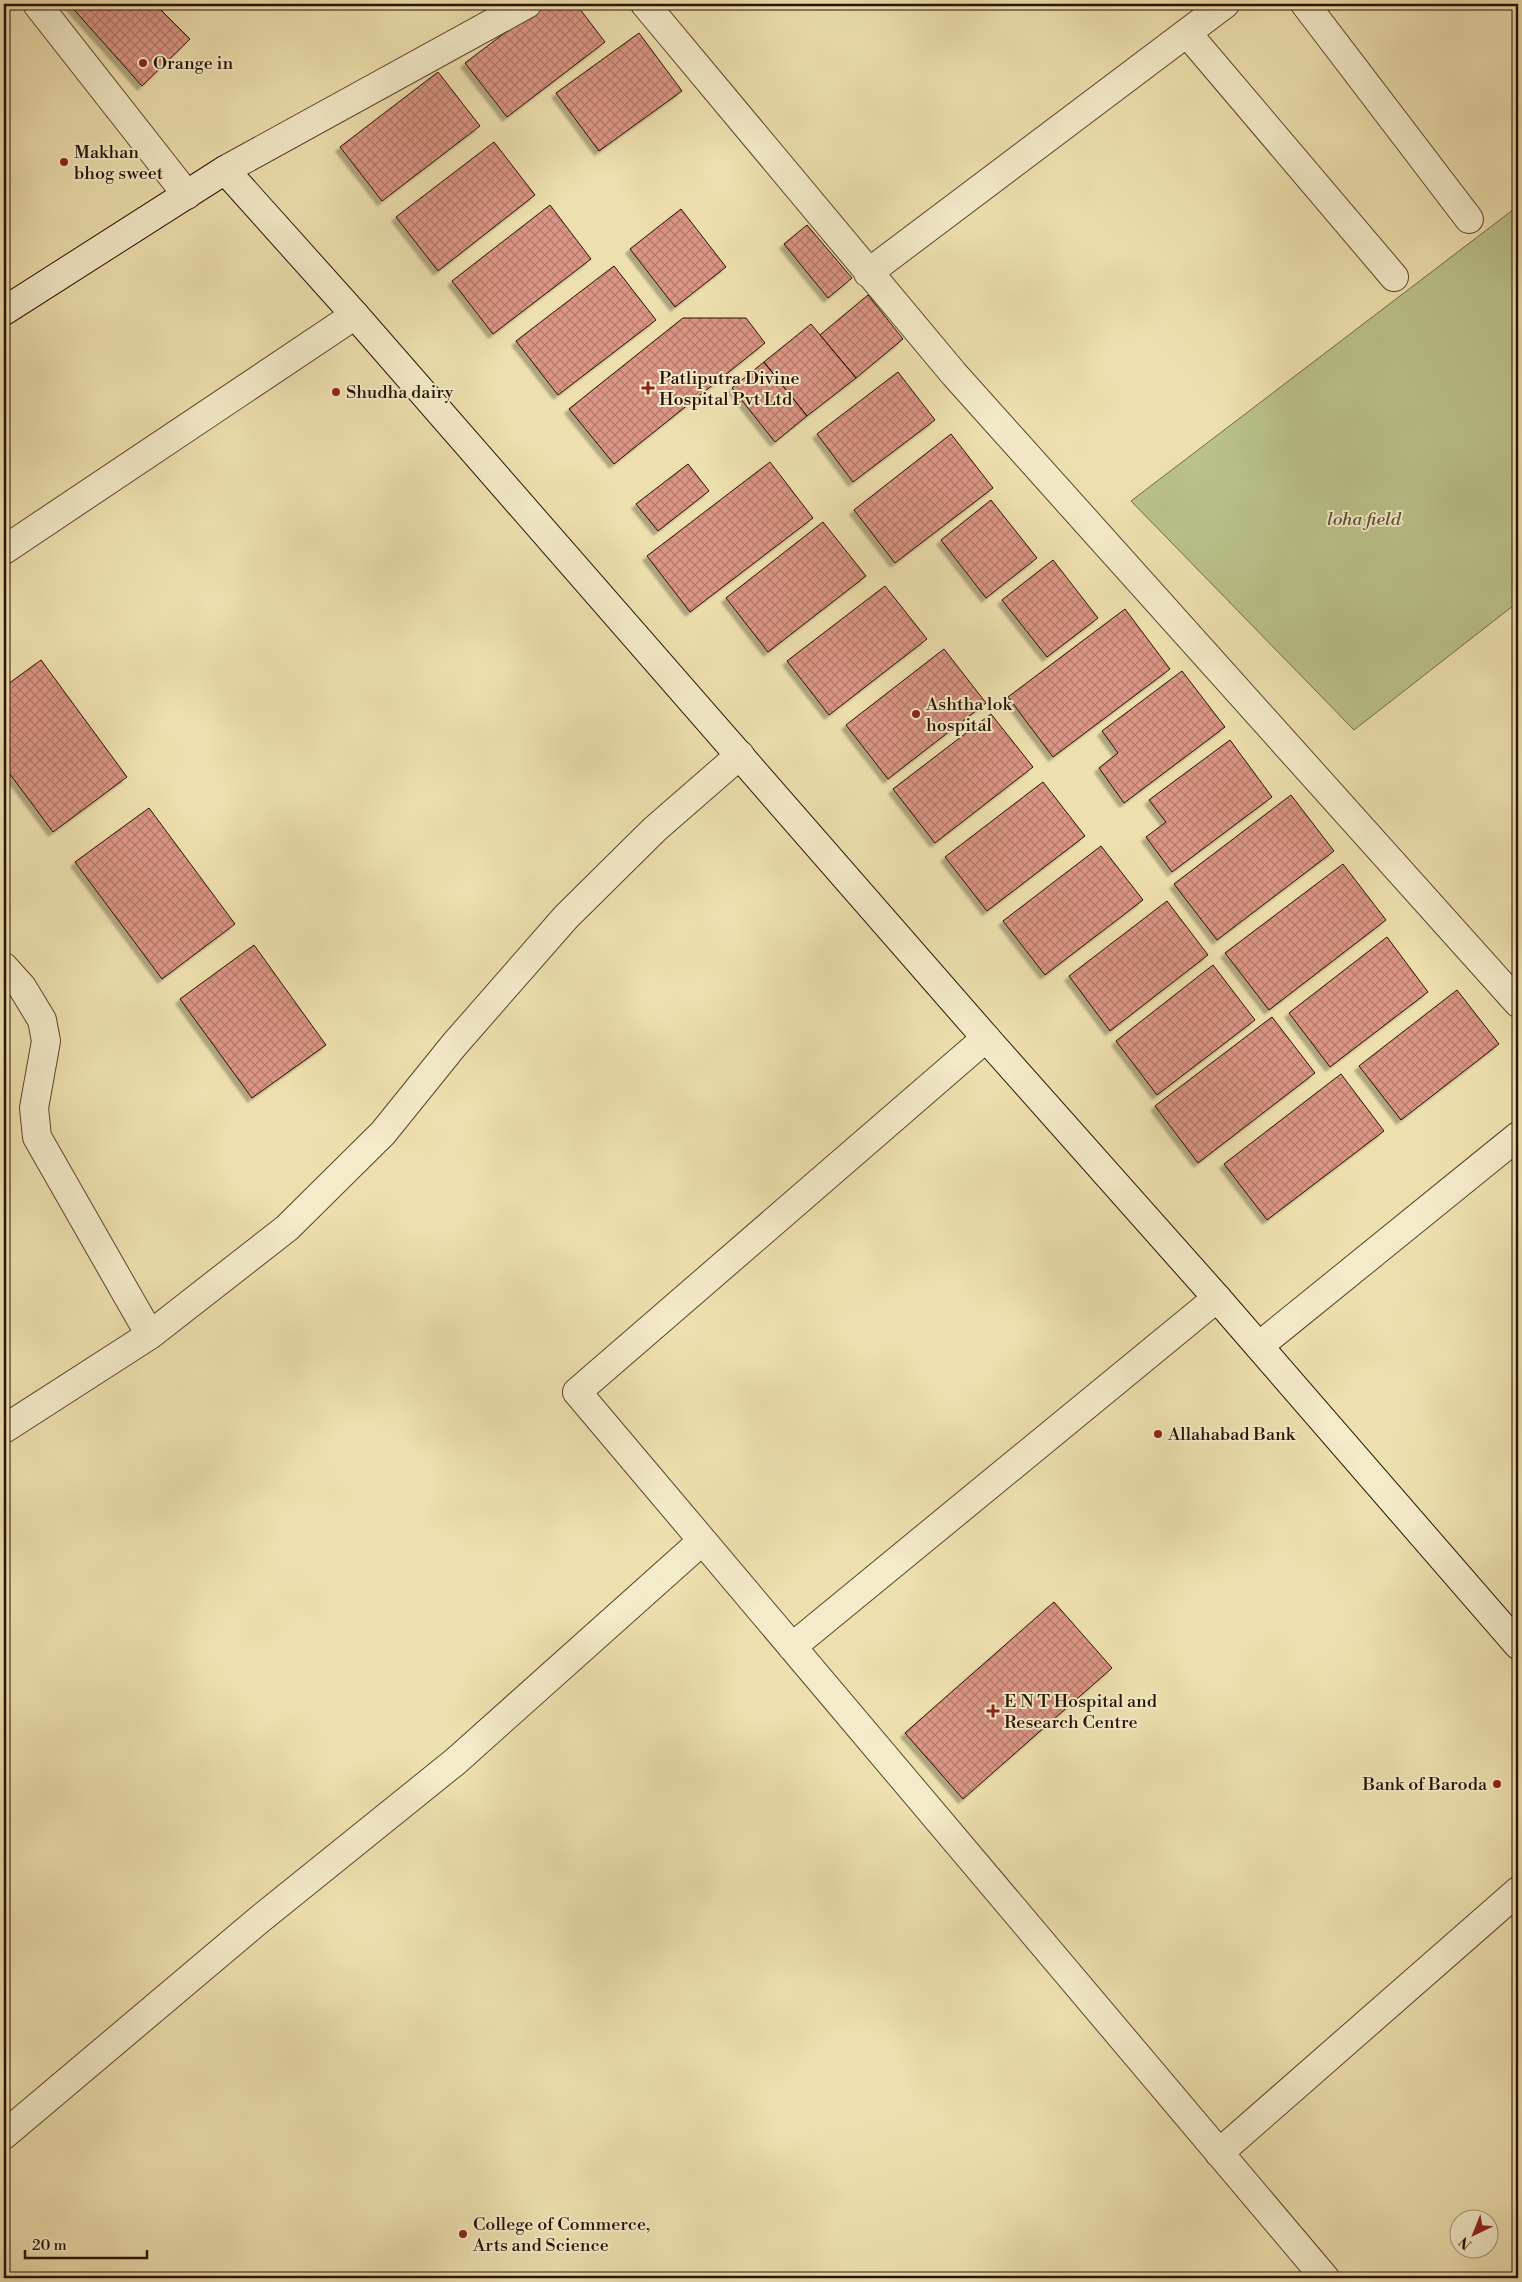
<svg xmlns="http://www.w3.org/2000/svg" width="1522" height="2282" font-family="'Libre Bodoni',serif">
	<defs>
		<pattern id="building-cross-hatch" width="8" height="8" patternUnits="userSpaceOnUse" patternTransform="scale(1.25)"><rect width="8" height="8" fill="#dc9686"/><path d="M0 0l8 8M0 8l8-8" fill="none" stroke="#b2796b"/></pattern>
		<filter id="shadow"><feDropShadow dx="-4.5" dy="4.5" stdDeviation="1" flood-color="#0004"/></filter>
	</defs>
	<rect width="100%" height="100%" fill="#eee0ae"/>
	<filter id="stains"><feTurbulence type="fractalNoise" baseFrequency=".004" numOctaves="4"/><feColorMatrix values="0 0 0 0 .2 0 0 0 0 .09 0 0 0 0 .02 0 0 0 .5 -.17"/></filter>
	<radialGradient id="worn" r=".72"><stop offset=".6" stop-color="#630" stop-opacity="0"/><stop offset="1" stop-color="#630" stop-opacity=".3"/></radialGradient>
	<path fill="#bac289" stroke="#726a44" d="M1518 206V602L1354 730 1131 501Z"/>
	<path fill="url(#building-cross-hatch)" stroke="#291100" filter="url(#shadow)" d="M69 4H155L190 39 142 86Z
		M543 4H576L605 42 507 117 465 63Z
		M639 33 682 91 599 151 556 93Z
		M438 72 480 126 382 201 340 147Z
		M494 142 535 195 438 271 396 217Z
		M550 205 591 259 493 334 452 281Z
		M681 209 726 267 675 307 630 249Z
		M807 225 852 278 828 298 784 244Z
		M614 266 656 320 558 395 516 341Z
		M868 295 903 339 856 378 820 335Z
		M683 318H746L765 343 614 464 569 409Z
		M811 324 856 378 807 416 764 362Z
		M764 362 807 416 775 442 732 388Z
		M898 372 935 420 853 482 817 434Z
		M951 434 993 488 895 563 854 510Z
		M770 462 813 518 690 612 647 556Z
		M688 464 709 491 658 531 636 504Z
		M991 500 1037 558 986 598 941 540Z
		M823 522 866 576 768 652 726 598Z
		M1053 560 1098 618 1047 657 1002 600Z
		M885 586 927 639 829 715 787 661Z
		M1125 609 1170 669 1053 757 1008 697Z
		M944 649 986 703 888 779 846 725Z
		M41 660 127 777 53 832 4 766V687Z
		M1182 671 1225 727 1124 803 1099 768 1118 753 1102 731Z
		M991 714 1033 767 935 843 893 789Z
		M1230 740 1272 797 1172 872 1146 837 1166 822 1149 800Z
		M1043 782 1085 836 987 911 945 857Z
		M1291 795 1334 851 1217 940 1174 884Z
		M149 808 235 924 162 979 75 862Z
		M1101 846 1143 900 1045 975 1003 921Z
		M1343 864 1386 920 1269 1010 1225 953Z
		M1167 901 1208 955 1110 1031 1069 976Z
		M1387 937 1428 992 1330 1067 1289 1013Z
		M254 945 326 1045 252 1098 180 999Z
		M1213 965 1255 1020 1157 1095 1116 1041Z
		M1457 990 1499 1044 1401 1120 1359 1066Z
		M1272 1017 1315 1073 1198 1163 1155 1106Z
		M1341 1074 1384 1131 1267 1220 1224 1164Z
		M1054 1602 1112 1668 963 1799 905 1733Z"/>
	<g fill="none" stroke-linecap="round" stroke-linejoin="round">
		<defs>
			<path id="street" d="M37 4 187 195
				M645 4 954 374 1518 1003
				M1305 4 1469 219
				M1187 33 1394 277
				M225 170 527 4
				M868 273 1225 4
				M4 550 355 315
				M4 967 22 987 42 1020 46 1041 34 1108 37 1137 150 1335
				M986 1038 577 1392 1325 2278
				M1259 1346 1518 1136
				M4 1429 150 1335 287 1228 383 1133 454 1045 566 917 655 829 740 755
				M792 1647 1217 1298
				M4 2135 260 1919 456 1761 702 1541
				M1219 2153 1518 1891"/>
			<path id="secondary" d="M4 311 225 170 355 315 986 1038 1217 1298 1518 1645"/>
		</defs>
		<use href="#street" stroke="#5a452c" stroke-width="30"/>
		<use href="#secondary" stroke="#291100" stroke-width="30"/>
		<use href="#street" stroke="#f4ebca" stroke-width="28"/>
		<use href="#secondary" stroke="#f4ebca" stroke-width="28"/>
	</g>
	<g fill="#8f2418" stroke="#f4ebca" stroke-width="2">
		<circle cx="143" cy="63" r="5"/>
		<circle cx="64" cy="162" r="5"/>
		<path d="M645.5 380.5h5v5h5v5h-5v5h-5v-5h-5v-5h5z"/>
		<circle cx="336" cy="392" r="5"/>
		<circle cx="916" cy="714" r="5"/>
		<circle cx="1158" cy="1434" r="5"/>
		<path d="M990.5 1703.5h5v5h5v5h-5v5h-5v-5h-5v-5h5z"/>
		<circle cx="1497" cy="1784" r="5"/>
		<circle cx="463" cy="2234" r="5"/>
	</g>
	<g text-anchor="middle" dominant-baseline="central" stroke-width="4" stroke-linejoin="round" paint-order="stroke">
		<g font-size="18" fill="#291100" stroke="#f4ebca" text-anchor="start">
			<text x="153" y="63">Orange in</text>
			<text x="74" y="152">Makhan<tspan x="74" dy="21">bhog sweet</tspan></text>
			<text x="659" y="378">Patliputra Divine<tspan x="659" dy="21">Hospital Pvt Ltd</tspan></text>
			<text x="346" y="392">Shudha dairy</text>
			<text x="926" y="704">Ashtha lok<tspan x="926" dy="21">hospital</tspan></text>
			<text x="1168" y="1434">Allahabad Bank</text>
			<text x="1004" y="1701">E N T Hospital and<tspan x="1004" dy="21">Research Centre</tspan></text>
			<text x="1487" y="1784" text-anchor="end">Bank of Baroda</text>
			<text x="473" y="2224">College of Commerce,<tspan x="473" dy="21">Arts and Science</tspan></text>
		</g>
		<g font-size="18" font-style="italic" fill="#5c4f30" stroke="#f4ebca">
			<text x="1364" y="519">loha field</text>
		</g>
	</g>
	<rect width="1522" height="2282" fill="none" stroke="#eee0ae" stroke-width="20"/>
	<rect x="5" y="5" width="1512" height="2272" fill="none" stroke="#291100" stroke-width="2.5"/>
	<rect x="10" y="10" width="1502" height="2262" fill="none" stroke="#291100"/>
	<g transform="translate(1474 2234) rotate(223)"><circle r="24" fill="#f4ebca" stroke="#a39479"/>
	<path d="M0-4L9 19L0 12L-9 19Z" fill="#8f2418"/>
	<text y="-8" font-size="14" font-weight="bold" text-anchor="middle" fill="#291100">N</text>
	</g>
	<path d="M25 2250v8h122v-8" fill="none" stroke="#291100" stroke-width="2.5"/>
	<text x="32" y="2250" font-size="15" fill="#291100" stroke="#f4ebca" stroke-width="4" paint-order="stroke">20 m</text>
	<rect width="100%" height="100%" filter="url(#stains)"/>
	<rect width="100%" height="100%" fill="url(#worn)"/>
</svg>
